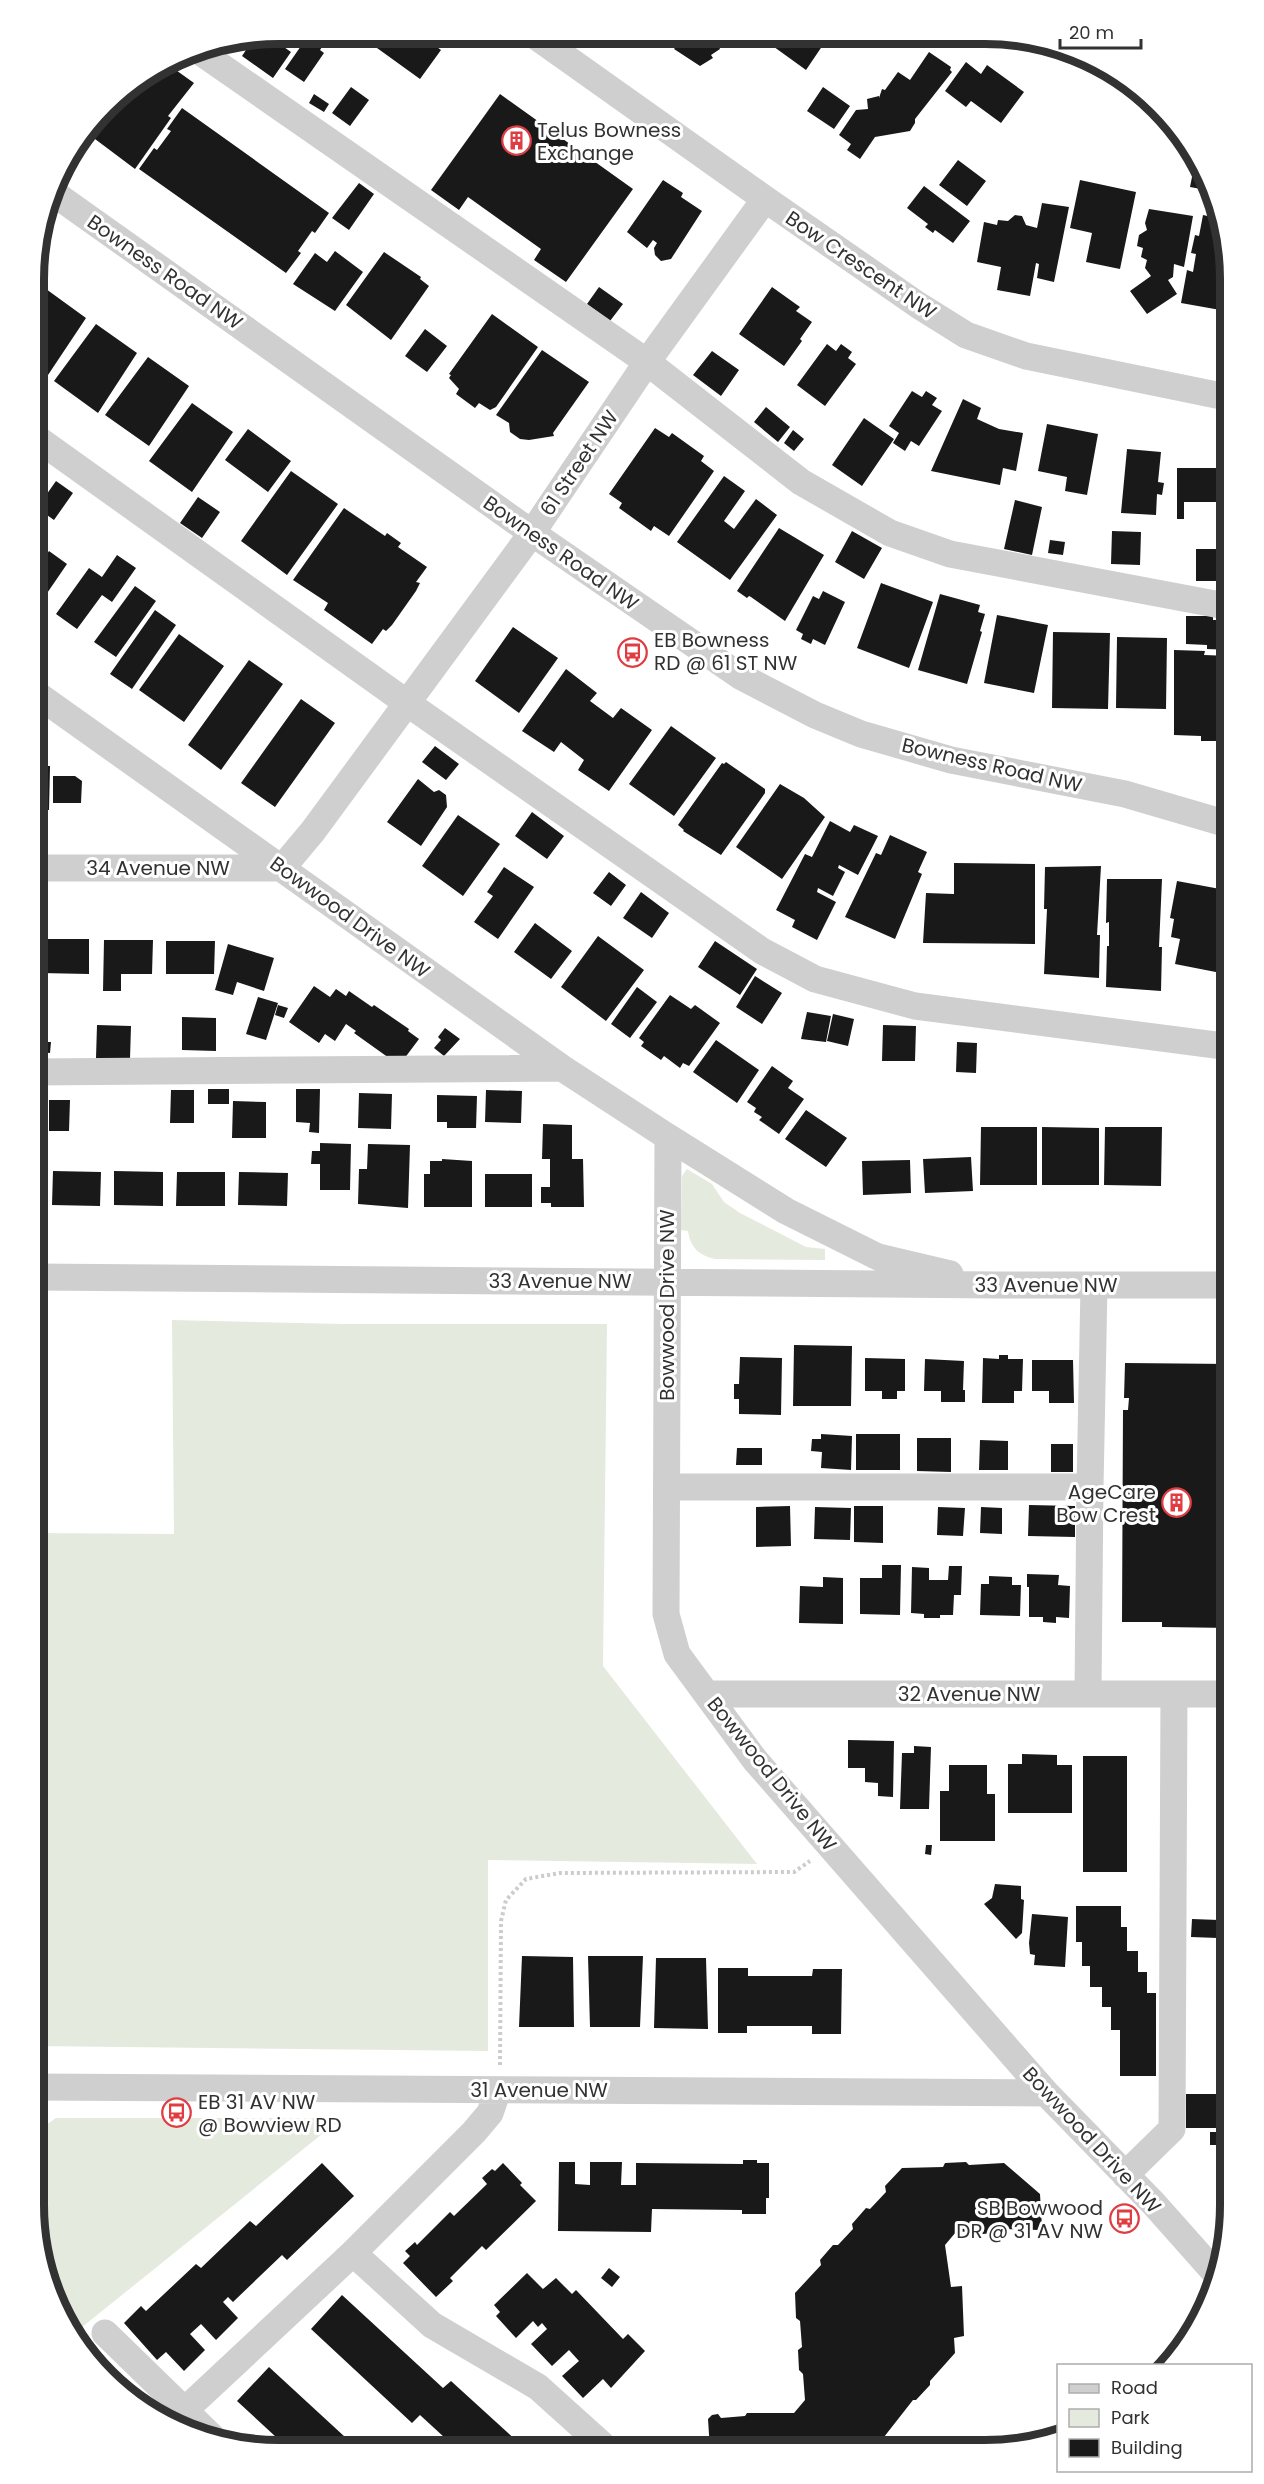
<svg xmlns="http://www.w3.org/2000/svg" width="1264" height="2484" font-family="Poppins,sans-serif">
	<rect width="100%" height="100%" fill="#fff"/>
	<path fill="#e4ebde" d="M687 1169 712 1184 724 1202 740 1213 806 1247 825 1249V1260L715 1259C699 1256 690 1247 688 1231L681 1230 682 1176Z
		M172 1320 344 1324H607L603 1666 757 1864 488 1860V2051L33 2046 34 1533 174 1534Z
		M56 2118H342L71 2336 46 2284 33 2205V2134Z"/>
	<path fill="#191919" d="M310 33H322L328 38 320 50 324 53 304 82 285 69Z
		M355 33 363 34H379L371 45Z
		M388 34H423V37L441 50 420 79 377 48Z
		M267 35 291 52 273 78 242 56 254 38Z
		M684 36H725L726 39 718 44 720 49 711 55 713 58 700 66 674 49Z
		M759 36H829L806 70Z
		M929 52 951 67 950 70 952 72 915 119V123L910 131 875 137 860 159 847 150 851 144 839 135 856 110 868 109 867 99 879 96V98L882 89 885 90 898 72 910 80Z
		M966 62 981 74 987 65 1024 92 1001 123 971 101 966 107 945 91Z
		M166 63 194 83 168 116 171 118 135 169 87 133 117 94Z
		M351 87 369 100 350 126 332 113Z
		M823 87 850 106 834 129 807 111Z
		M314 94 329 104 324 112 309 103Z
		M500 94 633 189 566 282 534 260 541 249 468 197 459 210 431 190Z
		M182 108 329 213 315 233 312 231 298 251 301 253 286 273 139 169 154 148 157 150 171 131 167 129Z
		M958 160 986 181 967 206 939 185Z
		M1194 167 1203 169 1204 172 1201 189 1190 187Z
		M663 180 683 193 681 197 702 211 671 259 661 261 655 255 654 248 657 243 653 240 647 248 627 232Z
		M1080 180 1136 192 1120 269 1086 262 1092 233 1070 228Z
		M359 183 374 194 349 230 332 218Z
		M924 186 970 221 953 243 935 230 933 233 925 227 928 224 907 208Z
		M1042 203 1069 207 1054 282 1037 278 1039 264 1036 263 1030 296 997 290 1001 267 977 262 984 222 997 225 998 220 1008 221 1015 215 1022 216 1026 225 1037 228Z
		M1149 209 1193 216 1184 267 1174 264 1173 277 1168 280 1177 294 1147 314 1130 291 1151 276 1145 268 1147 260 1141 257 1143 248 1137 246 1139 235 1147 230 1145 223Z
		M1203 215 1221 219 1231 279 1226 311 1181 303 1187 270 1193 272 1196 254 1191 253 1195 235 1199 236Z
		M335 251 363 272 335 311 293 284 315 253 327 262Z
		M384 252 421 277 420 279 429 286 391 340 346 305Z
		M599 287 623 304 610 321 587 304Z
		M772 287 800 307 796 311 812 322 800 339 802 341 784 366 739 334Z
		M46 289 86 318 46 378 35 369V304Z
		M492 314 538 347 496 407 490 410 479 403 475 408 456 394 459 389 449 378 451 375 449 374Z
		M96 324 137 353 98 413 54 381Z
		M425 329 447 346 427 372 405 356Z
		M827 344 836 351 841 344 852 352 848 358 856 364 825 406 797 385Z
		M542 350 589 382 553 433 554 436 529 440 520 439 510 432 509 423 496 415Z
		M712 351 739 370 721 396 693 375Z
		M148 357 189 386 149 446 105 415Z
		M912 391 922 397 926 391 937 398 932 405 942 411 919 446 911 441 905 451 893 443 899 433 889 426Z
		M963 399 981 408 977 419 999 429 1023 433 1016 471 1003 468 1000 485 931 471Z
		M192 403 233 432 192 492 149 461Z
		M766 407 790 427 778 442 754 422Z
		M864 418 894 439 862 486 832 465Z
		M1047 424 1098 434 1087 495 1065 491 1067 477 1038 471Z
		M655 428 669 437 672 433 704 456 701 461 714 471 669 536 654 526 651 531 619 508 622 503 609 494Z
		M248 429 291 461 268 492 225 460Z
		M793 430 804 439 794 451 784 443Z
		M1127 449 1161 452 1158 482 1164 483 1162 495 1157 494 1156 515 1121 513Z
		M1177 468H1227V502H1184V519H1177Z
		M291 471 338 504 287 575 241 541Z
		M724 476 745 491 724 521 734 529 756 499 777 515 730 580 677 542Z
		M56 481 73 493 54 520 37 508Z
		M198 497 220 512 202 538 180 523Z
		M1015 500 1042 507 1032 555 1004 549Z
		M344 508 385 536 387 533 401 543 398 547 427 567 416 582 420 583 416 591 392 625 386 631 383 629 372 644 324 610 328 603 293 580Z
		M779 528 824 555 785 621 751 597 749 596 747 598 737 591Z
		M852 531 882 548 864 579 835 562Z
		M1112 531 1141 532 1140 565 1111 564Z
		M1050 540 1065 542 1063 555 1048 553Z
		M1196 549H1230L1229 581H1196Z
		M49 551 67 564 41 602 35 598V554L43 560Z
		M117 555 136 568 112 602 102 595 77 629 56 614 89 568 102 577Z
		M881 583 933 602 909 668 857 648Z
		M135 586 156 601 116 657 94 642Z
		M823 591 845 602 825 645 813 639 811 644 801 639 803 634 796 630 813 596 819 599Z
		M940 594 980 605 978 612 985 614 980 631 982 632 967 684 918 670Z
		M155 610 176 625 132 689 110 674Z
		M997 615 1048 625 1034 693 984 683Z
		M1186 616H1213V620H1231V650L1207 649V645L1186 644Z
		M513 627 558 658 519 713 475 681Z
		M1053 632 1110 633 1108 709 1052 708Z
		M179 634 224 666 184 722 139 690Z
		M1117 637 1167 638 1166 709 1116 708Z
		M1174 650 1205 651 1204 655 1230 656 1229 741H1201V736L1174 735Z
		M249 660 283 684 221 770 188 745Z
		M566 669 597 693 590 701 613 718 621 708 652 730 609 791 578 770 584 760 561 742 554 752 522 731Z
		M301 699 335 723 275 807 241 783Z
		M671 726 716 758 674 816 629 784Z
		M435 746 459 764 446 780 422 762Z
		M726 762 765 789V793L721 855 683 831 684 830 678 825 722 763 724 764Z
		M35 766H50L49 810H34Z
		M53 776H75L82 781 81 803H53Z
		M418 779 434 792 439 790 446 795 447 807 421 846 387 822Z
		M780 784 804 798 825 817 782 879 736 847Z
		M532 812 564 836 547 859 515 836Z
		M458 815 500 844 463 896 422 866Z
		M830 821 850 832 854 825 878 836 858 875 839 865 838 868 845 872 833 896 818 888 817 892 836 902 817 940 792 927 795 920 776 910 805 854 812 857Z
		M890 835 927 852 918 872 922 874 895 939 845 917 876 853 881 855Z
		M954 863 1035 864V944L923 943 926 893 954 894Z
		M1101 866 1097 935H1100L1099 978 1044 974 1047 909H1044L1045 867Z
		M504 867 534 887 498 939 474 922 493 896 487 892Z
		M609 872 626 885 611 906 593 893Z
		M1107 879H1162L1159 947H1162L1161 991 1106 987 1107 946H1109V922L1106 923Z
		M1177 881 1231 891V975L1175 964 1180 939 1171 937 1174 919 1170 918Z
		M641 892 669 913 652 938 623 918Z
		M535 923 572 951 551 979 514 952Z
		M598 936 644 970 606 1021 561 987Z
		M40 939H89V974L40 973Z
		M104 940H153L152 974H121V991H103Z
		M166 941H215L214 974H166Z
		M715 941 757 969 740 995 698 967Z
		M228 944 274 958 264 991 237 982 233 995 215 990Z
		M755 976 782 993 762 1024 736 1007Z
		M314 986 330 997 336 989 346 996 349 991 372 1007 374 1005 409 1029 408 1031 419 1039 401 1063 390 1056 389 1058 354 1033 356 1031 346 1024 335 1041 325 1034 319 1043 289 1022Z
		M637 987 657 1002 630 1038 611 1024Z
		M670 995 691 1009 695 1005 720 1023 689 1066 683 1063 680 1068 664 1056 661 1060 641 1046 644 1042 639 1038Z
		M258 997 278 1003 266 1040 246 1034Z
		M278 1005 288 1008 284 1018 275 1015Z
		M807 1012 831 1016 826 1042 801 1039Z
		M833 1014 854 1019 848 1046 827 1041Z
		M182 1017 216 1018V1051L182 1050Z
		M97 1025 131 1026 130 1059 96 1058Z
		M883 1025 916 1026 915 1061H882Z
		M445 1028 460 1039 444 1056 434 1048 441 1040 438 1037Z
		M716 1040 759 1070 737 1103 693 1072Z
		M37 1042H51L50 1053 37 1052Z
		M957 1042 977 1043 976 1073 956 1072Z
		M772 1066 793 1081 788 1088 804 1099 779 1134 759 1120 762 1117 754 1112 756 1108 747 1102Z
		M208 1089H229V1104H208Z
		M296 1089H320L319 1133 309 1132 310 1123 296 1122Z
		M171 1090H194V1123H170Z
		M486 1090 522 1091 521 1123 485 1122Z
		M359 1093 392 1094 391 1129 358 1128Z
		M437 1095 477 1096 476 1128H447V1122H437Z
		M49 1100H70L69 1131H49Z
		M233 1101 266 1102V1138H232Z
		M806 1110 847 1138 826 1167 785 1139Z
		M543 1124 572 1125V1159H583L584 1207H551V1203H541V1187H550V1159H542Z
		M981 1127H1037V1185H980Z
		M1042 1127 1099 1128V1185H1042Z
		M1105 1127H1162L1161 1186 1104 1185Z
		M320 1143 351 1144 350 1190H320V1164H311L312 1151H320Z
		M368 1144 410 1145 408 1208 358 1204 359 1169H367Z
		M971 1157 973 1191 925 1193 923 1159Z
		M442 1159 472 1161V1207H424V1174H430V1161H442Z
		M910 1160 911 1193 863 1195 862 1161Z
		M34 1171H39L38 1205H34Z
		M53 1171 101 1172 100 1206 52 1205Z
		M114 1171 163 1172V1206L114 1205Z
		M177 1172H225V1206H176Z
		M239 1172 288 1173 287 1206 238 1205Z
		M485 1174H532V1207H485Z
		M794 1345 852 1346 851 1406H793Z
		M999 1355H1008V1359H1023L1022 1391H1014V1403H982L983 1358 999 1359Z
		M740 1357 782 1358 781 1415 739 1414V1399H734V1384H739Z
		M865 1358 905 1359V1391H897V1399H882V1391H865Z
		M925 1359 964 1361 963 1390H965V1402H941V1391H924Z
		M1032 1360H1073L1074 1403H1049V1391H1032Z
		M1125 1363 1231 1364V1628L1162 1627V1622H1122L1123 1410H1128L1129 1398H1124Z
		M821 1434 852 1436 851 1470 821 1468 822 1452 811 1451 812 1439H821Z
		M856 1434H900V1470H856Z
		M917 1438H951V1472L917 1471Z
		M980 1440 1008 1441V1470H979Z
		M1051 1444H1073V1472H1051Z
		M737 1448H762V1465H736Z
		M1029 1505 1075 1506V1537L1028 1536Z
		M790 1506 791 1546 756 1547V1507Z
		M854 1506H883V1543L854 1542Z
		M815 1507 851 1508 850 1540 814 1539Z
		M938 1507 965 1508 963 1536 937 1535Z
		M981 1507 1002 1508V1534L980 1533Z
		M882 1565H901L900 1615 860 1614V1578H882Z
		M949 1566H962L961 1595H954L953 1615H940V1618H924V1614L911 1613 912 1567 929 1568V1580H948Z
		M1027 1574 1059 1575 1058 1585 1070 1586 1069 1618 1056 1617V1623L1043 1622V1617H1029V1587H1027Z
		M989 1576 1012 1577V1585H1021L1020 1616 980 1615 981 1584H989Z
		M823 1577 843 1578V1624L799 1623 800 1586 823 1587Z
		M848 1740 894 1741 893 1797 878 1796V1783L865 1782V1768H848Z
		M914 1746 931 1747 929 1809H900L902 1753H914Z
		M1022 1754 1057 1755V1765H1072V1813H1008V1764H1022Z
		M1083 1756H1127V1872H1083Z
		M949 1765H987V1794H995V1841H940V1791H949Z
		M926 1845H932L931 1855 925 1854Z
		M995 1884 1021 1886V1899L1024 1900 1022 1933 1016 1939 984 1904 992 1898Z
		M1076 1906H1121V1927H1127V1951H1138V1972H1147V1993H1156V2076H1120V2030H1111V2007H1102V1987H1090V1966H1082V1942H1076Z
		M1032 1914 1068 1917 1065 1967 1034 1965 1035 1955 1030 1954 1029 1943Z
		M1192 1919 1219 1920 1218 1938 1191 1937Z
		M522 1956 573 1957 574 2027H519Z
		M588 1956H643L640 2027H590Z
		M656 1958H706L708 2029 654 2028Z
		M718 1968H748V1976H812L813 1969H842L841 2034H812V2026H747V2033H718Z
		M1186 2094H1220L1219 2128H1186Z
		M1210 2132H1220V2145H1210Z
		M1219 2157H1230V2186H1219Z
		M743 2160H757V2163H769V2198H766V2214H742V2210L652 2209 651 2232 558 2231 559 2162H575V2184L590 2185V2162H622L621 2185H636V2163L743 2164Z
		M966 2162 969 2165 1004 2163 1040 2194 1042 2227 1038 2230 1005 2229 1002 2232 983 2234 979 2231 956 2232 945 2245 951 2287 962 2286 964 2336 954 2338 955 2353 930 2381V2385L916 2400H913L884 2437H880L868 2451 710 2450 708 2419 712 2415 718 2414 721 2418 745 2416 747 2413H794L805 2400 803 2374 799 2370 798 2350 802 2347 800 2321 796 2318 795 2293 821 2265 820 2260 833 2245H838L853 2229 852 2224 866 2208 870 2209 886 2192 885 2186 902 2168 943 2167 945 2163Z
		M322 2163 354 2196 287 2260 282 2255 233 2302 228 2297 223 2302 238 2318 216 2340 201 2324 190 2334 205 2350 184 2371 166 2352 157 2360 124 2323 141 2306 146 2311 196 2264 201 2268 250 2221 256 2226Z
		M503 2163 522 2183 520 2185 536 2201 486 2250 482 2246 450 2278 453 2281 436 2297 403 2263 410 2256 405 2251 415 2242 417 2245 450 2212 454 2216 487 2184 482 2178 492 2169 495 2171Z
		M609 2268 620 2277 612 2287 601 2278Z
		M527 2273 543 2289 556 2278 572 2294 576 2290 623 2339 628 2334 645 2351 611 2388 603 2379 583 2398 562 2376 579 2361 569 2350 552 2366 531 2344 547 2329 542 2323 538 2327 533 2321 516 2338 496 2316 500 2312 494 2305Z
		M342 2295 443 2388 451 2381 518 2442 523 2437 534 2447 532 2450 457 2449 420 2415 412 2423 311 2329Z
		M269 2367 358 2449H289L237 2401Z"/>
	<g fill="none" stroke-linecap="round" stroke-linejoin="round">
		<path stroke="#ccc" stroke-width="4" stroke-dasharray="3 3" stroke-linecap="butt" d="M500 2065 501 1921 506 1900 526 1879 560 1873 794 1872 810 1861"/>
		<path stroke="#cfcfcf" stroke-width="27" d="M534 35 765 199 918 305 966 335 1026 356 1231 398
			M196 49 647 362 801 482 890 533 950 554 1231 607
			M52 192 532 533 740 676 815 715 861 734 951 760 1125 794 1231 825
			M35 437 407 703 762 951 815 979 915 1006 1231 1047
			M35 693 562 1068 668 1137 666 1614 677 1654 755 1760 1046 2093 1154 2204 1218 2276
			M34 868H282L313 831 532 533 647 362 765 199
			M34 1072 562 1068
			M668 1137 786 1211 878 1257 950 1274
			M34 1277 998 1285H1231
			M667 1487H1090L1094 1286
			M1088 1693 1090 1487
			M707 1694H1231
			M33 2087 1046 2093
			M1125 2175 1172 2129 1174 1694
			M353 2253 432 2325 538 2387 608 2450
			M105 2333 215 2440
			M184 2411 353 2253 474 2132 490 2113 498 2090"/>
	</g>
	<defs>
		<symbol id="building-ring" viewBox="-11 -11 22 22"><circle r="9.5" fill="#fff" stroke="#df3d42" stroke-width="1.5"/><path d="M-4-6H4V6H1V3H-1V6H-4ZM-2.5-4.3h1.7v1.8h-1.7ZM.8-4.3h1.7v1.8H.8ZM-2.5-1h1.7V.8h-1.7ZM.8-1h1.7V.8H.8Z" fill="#df3d42"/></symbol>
		<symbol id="bus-ring" viewBox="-11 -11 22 22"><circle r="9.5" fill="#fff" stroke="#df3d42" stroke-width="1.5"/><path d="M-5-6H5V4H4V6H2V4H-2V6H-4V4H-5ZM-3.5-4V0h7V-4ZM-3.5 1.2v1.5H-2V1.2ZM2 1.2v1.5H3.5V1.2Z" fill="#df3d42"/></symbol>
	</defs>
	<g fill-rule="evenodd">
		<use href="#building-ring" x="500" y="124" width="33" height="33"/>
		<use href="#bus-ring" x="616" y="636" width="33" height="33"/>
		<use href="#building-ring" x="1160" y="1486" width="33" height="33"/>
		<use href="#bus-ring" x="160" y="2096" width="33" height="33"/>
		<use href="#bus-ring" x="1108" y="2202" width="33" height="33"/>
	</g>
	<g text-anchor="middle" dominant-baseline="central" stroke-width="6" stroke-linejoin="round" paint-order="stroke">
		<g font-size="20" fill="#323232" stroke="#fff" text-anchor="start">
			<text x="537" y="130">Telus Bowness<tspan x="537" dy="23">Exchange</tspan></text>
			<text x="654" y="640">EB Bowness<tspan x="654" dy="23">RD @ 61 ST NW</tspan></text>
			<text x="1156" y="1492" text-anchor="end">AgeCare<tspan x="1156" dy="23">Bow Crest</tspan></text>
			<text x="198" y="2102">EB 31 AV NW<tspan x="198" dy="23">@ Bowview RD</tspan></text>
			<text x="1103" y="2208" text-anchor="end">SB Bowwood<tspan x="1103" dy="23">DR @ 31 AV NW</tspan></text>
		</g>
		<g font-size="20" fill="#323232" stroke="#fff">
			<text transform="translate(861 265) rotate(34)">Bow Crescent NW</text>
			<text transform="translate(165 272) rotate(35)">Bowness Road NW</text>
			<text transform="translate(579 463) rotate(-56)">61 Street NW</text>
			<text transform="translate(561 553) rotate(35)">Bowness Road NW</text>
			<text transform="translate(992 765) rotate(13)">Bowness Road NW</text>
			<text x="158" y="868">34 Avenue NW</text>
			<text transform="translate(350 917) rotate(36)">Bowwood Drive NW</text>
			<text x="560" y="1281">33 Avenue NW</text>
			<text x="1046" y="1285">33 Avenue NW</text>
			<text transform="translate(667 1305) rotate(-90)">Bowwood Drive NW</text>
			<text x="969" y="1694">32 Avenue NW</text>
			<text transform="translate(772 1774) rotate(51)">Bowwood Drive NW</text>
			<text x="539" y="2090">31 Avenue NW</text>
			<text transform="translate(1092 2140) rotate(47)">Bowwood Drive NW</text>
		</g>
	</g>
	<path d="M0 0H1264V2484H0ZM279 44H985A235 235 0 0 1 1220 279V2205A235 235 0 0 1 985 2440H279A235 235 0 0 1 44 2205V279A235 235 0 0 1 279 44Z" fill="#fff" fill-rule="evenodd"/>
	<path fill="none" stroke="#323232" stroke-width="8" d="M279 44H985A235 235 0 0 1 1220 279V2205A235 235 0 0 1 985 2440H279A235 235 0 0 1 44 2205V279A235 235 0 0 1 279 44Z"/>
	<rect x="1057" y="2364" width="195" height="108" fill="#ffffff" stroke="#adadad" stroke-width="1.5"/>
	<rect x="1069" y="2384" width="30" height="9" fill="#cfcfcf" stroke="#adadad" stroke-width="1.5"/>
	<text x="1111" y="2394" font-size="18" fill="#323232">Road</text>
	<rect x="1069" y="2409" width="30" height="18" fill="#e4ebde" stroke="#adadad" stroke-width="1.5"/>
	<text x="1111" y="2424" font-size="18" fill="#323232">Park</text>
	<rect x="1069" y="2439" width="30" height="18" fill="#191919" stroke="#adadad" stroke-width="1.5"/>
	<text x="1111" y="2454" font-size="18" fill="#323232">Building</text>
	<path d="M1060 39v9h81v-9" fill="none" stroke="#323232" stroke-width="3"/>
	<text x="1069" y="39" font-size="18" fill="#323232" stroke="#ffffff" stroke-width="4.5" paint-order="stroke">20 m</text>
</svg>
